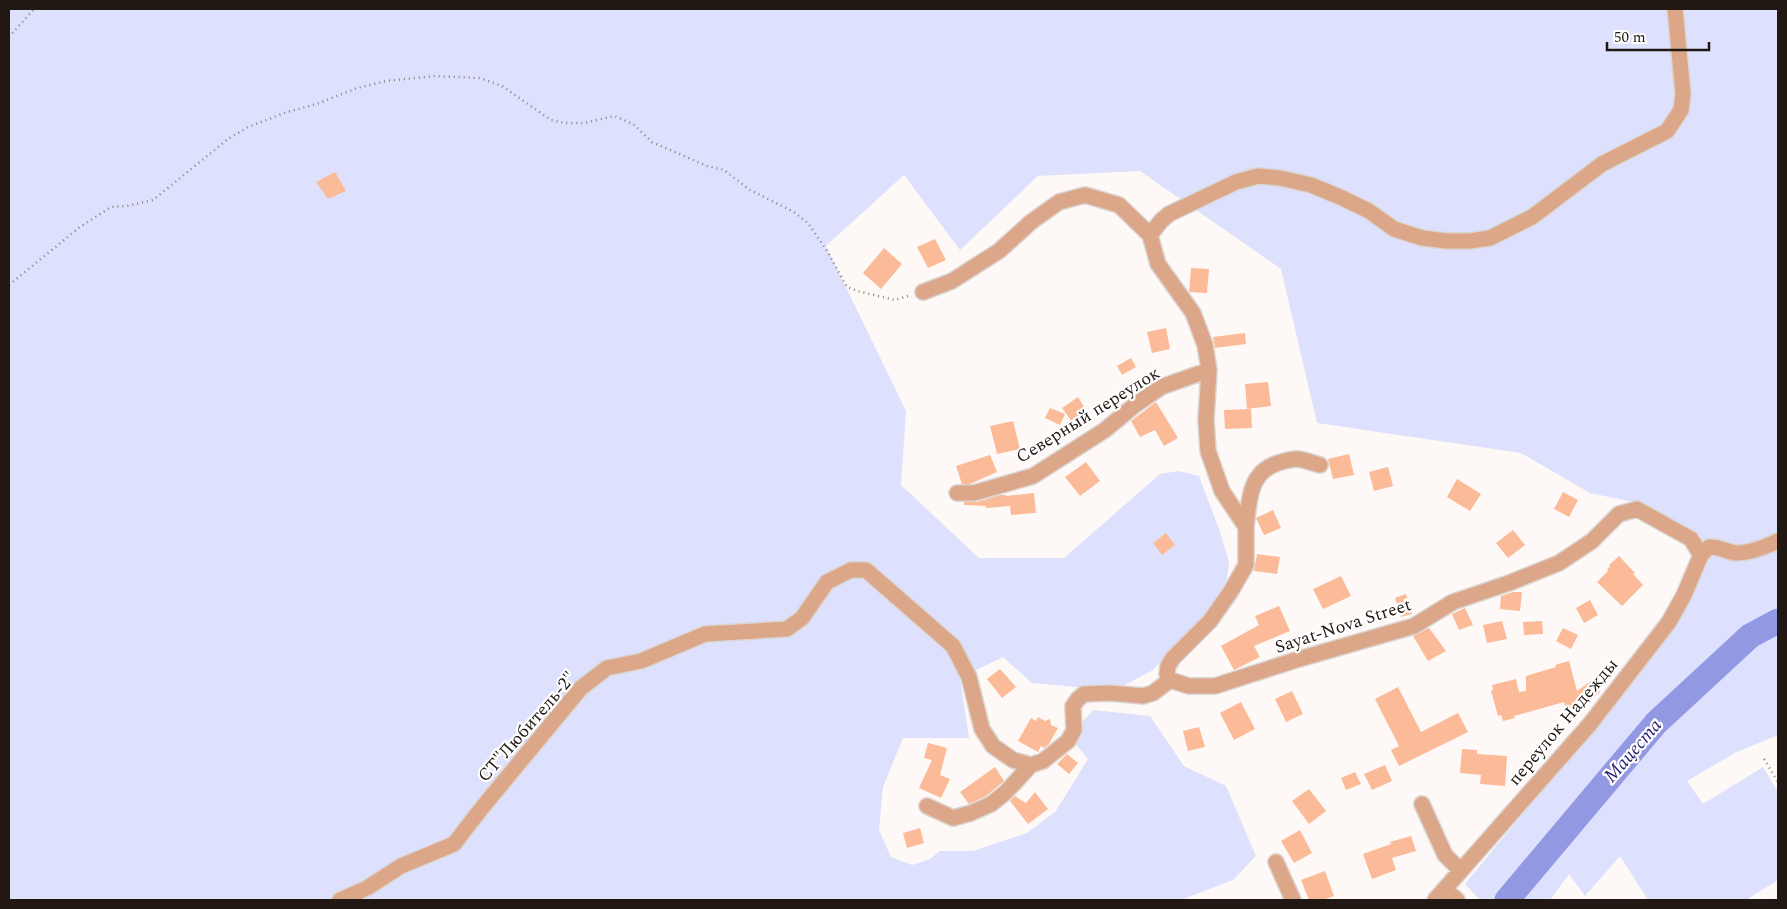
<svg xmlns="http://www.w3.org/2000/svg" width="1787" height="909" font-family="Spectral,serif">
	<rect width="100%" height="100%" fill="#fef9f6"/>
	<path fill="#dee1fd" d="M9 9H1778V735L1735 753 1687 781 1703 804 1763 767 1778 792V880L1746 900H1648L1620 856 1585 896 1569 874 1550 900H1480L1465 884 1655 651 1704 560 1638 503 1590 493 1521 453 1317 423 1281 269 1140 171 1038 176 960 250 904 175 826 246 906 411 901 485 979 558H1064L1160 474 1179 471 1199 476 1220 532 1229 562 1226 587 1202 618 1153 670 1121 687 1086 688 1032 683 1003 657 960 678 969 738H903L883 787 879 830 891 857 912 865 930 859 940 851H973L1027 833 1056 811 1088 759 1075 743 1080 725 1093 710 1150 716 1184 766 1226 786 1256 856 1233 880 1181 900H9Z"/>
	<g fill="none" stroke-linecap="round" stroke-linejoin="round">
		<path stroke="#9398e2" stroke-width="25" d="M1507 900 1656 723 1750 636 1778 621"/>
	</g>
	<path fill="#fbbb99" d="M335 172 346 191 328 199 316 182Z
		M935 239 946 260 928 268 917 247Z
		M884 248 902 264 881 289 863 273Z
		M1191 268 1209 269 1207 293 1189 292Z
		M1166 328 1170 349 1152 353 1147 332Z
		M1245 333 1246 344 1215 348 1213 337Z
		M1131 358 1136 367 1122 375 1117 366Z
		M1268 382 1271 406 1247 409 1245 384Z
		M1078 397 1087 412 1072 422 1062 408Z
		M1156 402 1178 438 1164 446 1155 430 1140 437 1131 421Z
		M1050 408 1065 414 1060 425 1045 418Z
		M1251 409 1252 428 1225 429 1224 410Z
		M1013 421 1020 449 997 454 990 426Z
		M1349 454 1354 475 1333 479 1328 459Z
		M990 455 997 472 970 484H962L956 466Z
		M1086 462 1100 481 1080 496 1065 477Z
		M1388 467 1393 486 1374 491 1369 472Z
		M1457 479 1481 494 1470 511 1447 497Z
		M1563 492 1578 500 1569 517 1554 509Z
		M1034 493 1036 513 1011 515 1010 506 986 508V506L964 505V502H977L1000 495H1006V496Z
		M1273 510 1281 528 1264 535 1256 518Z
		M1513 530 1525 545 1508 558 1496 543Z
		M1166 533 1175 545 1162 555 1153 543Z
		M1257 554 1280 557 1277 574 1254 571Z
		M1619 556 1635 573 1633 574 1643 585 1622 606 1597 582 1608 571 1607 570 1610 566 1609 565Z
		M1341 576 1351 596 1323 609 1313 589Z
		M1513 592H1522L1520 611 1500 609 1501 596Z
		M1406 594 1412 614 1401 617 1395 598Z
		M1590 600 1598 615 1584 623 1576 608Z
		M1279 606 1290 631 1254 646 1260 657 1234 670 1221 646 1259 625 1255 616Z
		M1465 608 1473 625 1459 630 1452 614Z
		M1502 621 1507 639 1487 643 1483 625Z
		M1542 621 1543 634 1524 635 1523 622Z
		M1429 628 1446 651 1428 661 1413 636Z
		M1563 628 1578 635 1571 649 1556 641Z
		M1569 661 1577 691 1591 681 1600 692 1580 709V712L1568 715 1564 702 1514 716 1515 718 1503 721 1501 715 1498 716 1491 691 1493 690 1492 685 1516 679 1519 692 1526 691V676L1556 667 1555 665Z
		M1000 669 1016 687 1002 698 987 679Z
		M1398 687 1421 732 1458 713 1468 732 1399 766 1391 750 1399 746 1375 699Z
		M1292 691 1303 714 1286 722 1275 699Z
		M1241 702 1255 729 1234 740 1220 713Z
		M1038 717 1045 721 1050 719 1051 725 1058 728 1049 744 1044 748 1041 746 1038 752 1018 741 1031 718 1036 721Z
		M1199 727 1205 747 1188 751 1183 731Z
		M928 743 947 748 940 775 950 779 941 798 919 788 932 760 924 758Z
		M1462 749 1477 750V754L1507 756 1505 786 1480 784 1481 775 1460 773Z
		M1067 754 1078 763 1069 774 1057 764Z
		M1385 765 1392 781 1372 790 1364 774Z
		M995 767 1004 781 986 796 969 804 960 792Z
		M1355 772 1361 784 1346 790 1341 778Z
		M1309 789 1326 811 1309 824 1292 801Z
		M1035 792 1048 809 1028 824 1010 801 1015 796 1026 803Z
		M920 828 924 843 907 848 903 833Z
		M1300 830 1312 853 1294 863 1281 841Z
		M1411 836 1416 851 1392 858 1396 870 1372 879 1363 854 1391 844 1390 842Z
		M1325 871 1334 896 1323 900H1309L1301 880Z"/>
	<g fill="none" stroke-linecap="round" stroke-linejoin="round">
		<defs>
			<path id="minor" d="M1675 9 1683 94 1681 110 1667 131 1602 164 1532 217 1490 238 1470 241H1446L1422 238 1394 229 1369 211 1340 197 1311 185 1280 178 1258 176 1236 182 1169 214 1161 221 1150 235 1158 264 1193 313 1205 345 1209 370 1206 419 1208 451 1222 491 1246 527V565L1231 591 1210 621 1173 658 1168 666 1167 674 1170 680 1189 686H1215L1299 659 1414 626 1453 602 1509 583 1559 563 1592 541 1619 514 1637 509 1691 539 1701 555
				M923 292 952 281 999 251 1031 222 1059 202 1085 195 1119 205 1150 235
				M957 493H974L1033 476 1105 430 1135 405 1161 387 1209 370
				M1246 527C1249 501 1249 472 1278 463 1284 461 1292 459 1298 459 1305 460 1313 463 1320 465
				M1422 804 1445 855 1461 871
				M927 806 953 818 971 813 991 804 1005 793 1031 765 1043 761 1068 741 1074 730 1073 706 1078 699 1084 694 1110 693 1143 696 1153 693 1170 680
				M1276 862 1293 900
				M1445 889 1457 900
				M340 900 367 888 401 866 454 844 481 809 581 688 607 668 641 661 705 634 787 629 802 618 827 582 851 570H866L953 646 969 677 982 729 993 746 1013 760 1031 765
				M1435 900 1590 724 1669 622 1684 595 1701 555 1709 547C1719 546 1726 552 1736 553 1750 553 1765 547 1778 541"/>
		</defs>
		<use href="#minor" stroke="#dbd5d2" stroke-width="18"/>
		<path stroke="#8a837f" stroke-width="2.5" stroke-dasharray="1 4" stroke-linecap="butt" d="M9 37 34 9
			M9 285 80 227 111 207 127 206 153 200 228 139 248 127 287 112 317 104 357 88 386 81 435 76 480 78 502 86 551 120 564 123H584L614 116 633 124 652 142 707 166 724 170 750 190 794 212 808 223 827 251 847 287 857 291 895 300 911 295
			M1764 759 1778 782
			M1773 900 1778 897"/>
		<use href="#minor" stroke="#dca689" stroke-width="15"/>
	</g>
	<g text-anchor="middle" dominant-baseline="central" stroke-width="4.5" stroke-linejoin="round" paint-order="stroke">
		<g font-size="18" fill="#211814" stroke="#fff">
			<text transform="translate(1088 415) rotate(-32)">Северный переулок</text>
			<text transform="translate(1343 626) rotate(-18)">Sayat-Nova Street</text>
			<text transform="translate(1563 722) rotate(-50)">переулок Надежды</text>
			<text transform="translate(527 727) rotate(-49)">СТ"Любитель-2"</text>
		</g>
		<g font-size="19" font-style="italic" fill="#261c71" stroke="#fff">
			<text transform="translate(1633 751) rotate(-49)">Мацеста</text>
		</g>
	</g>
	<rect width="1787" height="909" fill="none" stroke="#211814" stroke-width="20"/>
	<path d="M1607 42v8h102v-8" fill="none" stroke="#211814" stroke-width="2.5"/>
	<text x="1614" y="42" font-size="15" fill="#211814" stroke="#ffffff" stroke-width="4" paint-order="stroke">50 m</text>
</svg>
